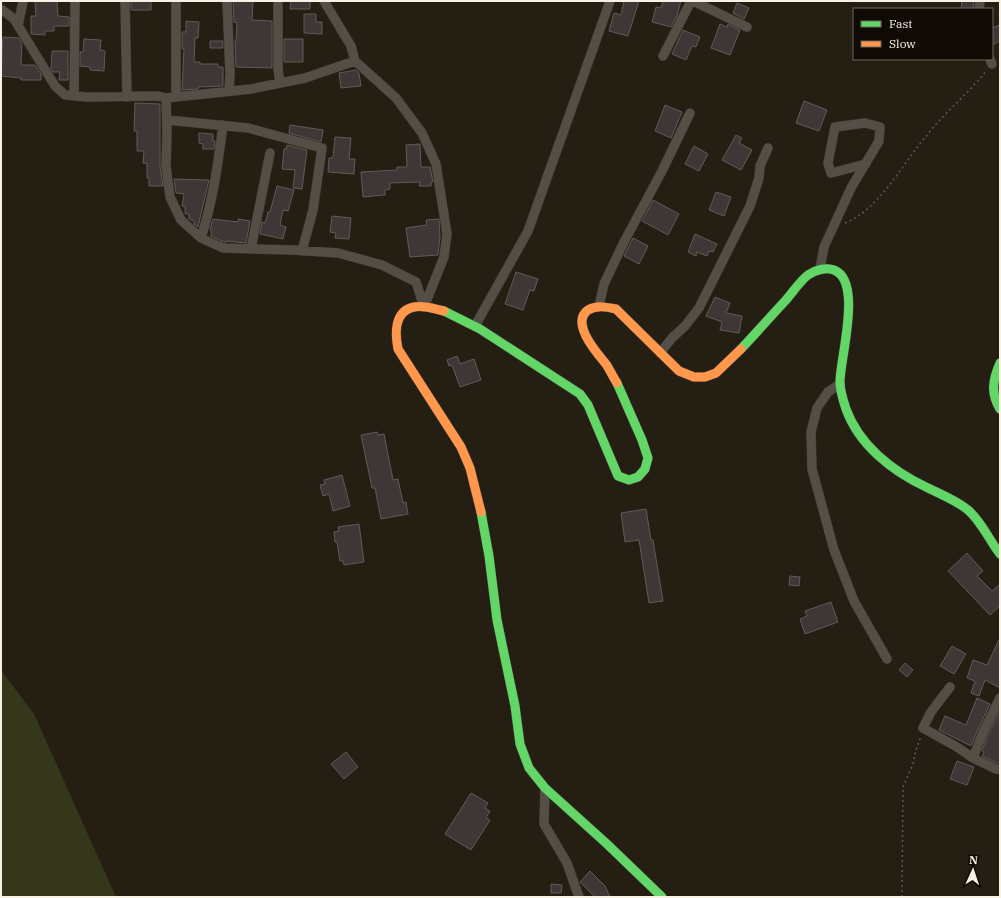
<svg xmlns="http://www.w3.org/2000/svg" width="1001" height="898" font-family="'IBM Plex Serif',serif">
	<rect width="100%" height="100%" fill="#241e13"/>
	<path fill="#35371b" d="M1 670 34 714 116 897H1Z"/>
	<path fill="#3d3736" stroke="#605a59" d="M35 1H57L58 16 69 17V26H54V31H45V35L31 34V16H36Z
		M131 1H151V10H131Z
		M233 1H253L252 20 272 21V68L236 67 235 41H236L237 23 234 22Z
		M291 1H310V9H290Z
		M624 1H639L628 36 609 31 614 13 621 15Z
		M663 1H681L677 16 671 27 652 22 656 7 661 8Z
		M962 1H974L973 9H961Z
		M737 3 749 8 744 19 733 13Z
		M304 14H316V22H322V34L304 33Z
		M186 21 199 22 198 38H195L194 62H200V64H218V67H223V86L199 87 198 89 182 90 184 49H182V32H186Z
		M720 24 727 27 728 24 740 30 730 55 711 48Z
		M1000 25V41L992 45V28Z
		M683 30 700 37 696 47 692 46 686 60 672 54Z
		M3 37 19 38 22 44 21 65H35L41 74V80H21V78L1 76Z
		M84 39 101 40 100 50 105 51 104 71 90 70V67L80 66V52H83Z
		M284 39H303V62H284Z
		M210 41H223V48H210Z
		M52 51H68V80H59L60 72H53L51 68Z
		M356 70 359 73 361 86 341 88 339 73Z
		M804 101 827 110 819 131 796 123Z
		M135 103 160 104V166L163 186H149V178H147V163H143L144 151H137V131H134Z
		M665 105 682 112 671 138 655 131Z
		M290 125 323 130 321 142 289 133Z
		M199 133 213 134V141H215L214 149H203V144L199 143Z
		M736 135 742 138 739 143 752 150 741 170 722 160Z
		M335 137 351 138 349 159H355L354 174 328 172 329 158H333Z
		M420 144 421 167H430L433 182H431V186H419L420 182 390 183V189L385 190V195L363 197 361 172 397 170V167H407L406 145Z
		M287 145 307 150 302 189 293 188 295 170 282 169 284 149H286Z
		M694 146 708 154 699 171 685 164Z
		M174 179 209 180 198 227 194 224V221L189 219V214H185V207L182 206 184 194 176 193Z
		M277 186 294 190 288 211 283 210 280 225 286 227 283 239 260 234 262 222 265 223 268 212H270Z
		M716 192 731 197 724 216 709 210Z
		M653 200 679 214 668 235 642 221Z
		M332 216 351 218 349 239 335 238 336 233 330 232Z
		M213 219 238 222V219L250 221 246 243 226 241V242H224L211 236V230H210Z
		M439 219 440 237 438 255 410 257 406 228 427 225 426 220Z
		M695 234 717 244 713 252 709 251 707 256 697 252 696 256 688 252Z
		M633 238 648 246 639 264 624 256Z
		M516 272 538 279 534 291 530 290 523 310 505 304Z
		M715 297 730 303 726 313 742 316 739 333 720 330 722 322 706 316Z
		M457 356 460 364 474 359 481 380 460 387 452 365 449 366 447 360Z
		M377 432 378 435 384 434 393 480 398 479 403 503 406 502 408 514 381 519 375 488H372L361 435Z
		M342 475 350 506 333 511 329 494 323 496 320 485 325 484 324 480Z
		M646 509 651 540H653L663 601 649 603 639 540 625 542 621 513Z
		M359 524 364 562 344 565 343 561H340L337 542H335L334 532 339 531 338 527Z
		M967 553 983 571 977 576 992 591 1000 584V606L990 615 948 571Z
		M790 576 800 577 799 586 789 585Z
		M831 602 838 622 805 634 800 619 807 616 805 611Z
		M1000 638V688L985 680 979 696 971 693 975 681 967 678 973 660 987 665Z
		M952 646 966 654 954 674 940 666Z
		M905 663 913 670 907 677 899 670Z
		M977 698 990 704 978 729 971 746 939 730 945 716 966 725Z
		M1000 711V763H997L982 756 984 752 982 751 988 734Z
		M346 752 358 767 344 779 331 764Z
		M957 761 974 767 967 785 950 779Z
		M471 793 488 803 485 808 490 811 486 818 490 820 471 850 445 834Z
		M590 871 605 886 610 897H595L580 882Z
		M551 884 562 885 561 893H551Z"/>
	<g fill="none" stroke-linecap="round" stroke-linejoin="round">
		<defs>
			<path id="street" d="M125 1 127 97
				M176 1V96
				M227 1 230 73 229 91
				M278 1V69L280 83
				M324 1 351 46 355 61 396 98 422 133 436 164 447 234 444 257 424 307
				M693 1 747 27
				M1 9 14 19 55 86 65 95 87 97 158 96 166 98 251 89 305 78 355 61
				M979 9 980 1
				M18 26 23 1
				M663 56 691 1
				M990 59 992 64
				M74 96 75 1
				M166 98 167 133 166 166 170 197 181 220 201 238 223 248 293 250 338 253 382 265 416 282 424 307
				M167 120 248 128 322 148 313 210 302 251
				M201 238C213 201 218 163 223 125
				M251 249 270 153
				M820 269 824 247 851 188 879 141 880 127 865 123 835 127 828 163 831 173 866 164
				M599 306 604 284 624 242 662 171 690 113
				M475 326 528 231 610 1
				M660 353 672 338 685 326 699 308 750 206 759 178 760 166 768 148
				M840 384 828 392 817 408 811 432 812 469 834 550 854 601 887 659
				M950 687 931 712 923 728 957 747 973 758
				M1000 698 983 732 973 758 996 769H1000
				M545 788 544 824 567 863 579 897"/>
			<path id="fast" d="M444 311 480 329 580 394 588 405 618 476 629 480 638 477 645 469 648 458 642 440 617 383
				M741 349C756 333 771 316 786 300 793 292 800 281 808 275 815 270 826 267 834 270 863 281 840 358 840 382 840 391 843 400 846 409 859 445 892 471 926 487 940 494 956 500 968 510 982 522 989 540 1000 554
				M1000 363C993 379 990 393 1000 409
				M481 512 489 556 497 620 515 706 520 744 529 768 545 788 607 844 662 897"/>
			<path id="slow" d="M444 311C435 309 424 305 414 307 394 311 395 334 398 349L461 447 470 468 481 512
				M617 383C613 377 610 370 606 364 597 353 570 323 588 310 597 305 607 307 616 309L679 371 694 377H705L716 373 741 349"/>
		</defs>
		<use href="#street" stroke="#403b33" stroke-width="10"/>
		<use href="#fast" stroke="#403b33" stroke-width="10"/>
		<use href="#slow" stroke="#403b33" stroke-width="10"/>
		<path stroke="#5e5a52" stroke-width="1.5" stroke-dasharray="2 3" stroke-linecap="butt" d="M845 223C879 210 903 163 927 135 945 112 968 94 987 70
			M902 897 903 787 913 764 916 750 921 736"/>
		<use href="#street" stroke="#534e46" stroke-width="9"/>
		<use href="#fast" stroke="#63d668" stroke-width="9"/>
		<use href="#slow" stroke="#ff974d" stroke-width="9"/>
	</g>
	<rect width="1001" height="898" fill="none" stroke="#f8f1e5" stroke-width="4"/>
	<rect x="853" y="8" width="140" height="52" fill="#0f0b04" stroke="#6c675e"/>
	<rect x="861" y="21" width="20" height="6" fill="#63d668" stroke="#6c675e"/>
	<text x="889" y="28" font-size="12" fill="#f8f1e5">Fast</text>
	<rect x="861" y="41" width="20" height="6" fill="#ff974d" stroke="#6c675e"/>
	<text x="889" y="48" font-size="12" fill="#f8f1e5">Slow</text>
	<g transform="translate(973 870) rotate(3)" stroke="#0f0b04" stroke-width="3" paint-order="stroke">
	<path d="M0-3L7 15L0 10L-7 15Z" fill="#f8f1e5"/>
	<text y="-6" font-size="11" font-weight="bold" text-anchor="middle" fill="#f8f1e5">N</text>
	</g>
</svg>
